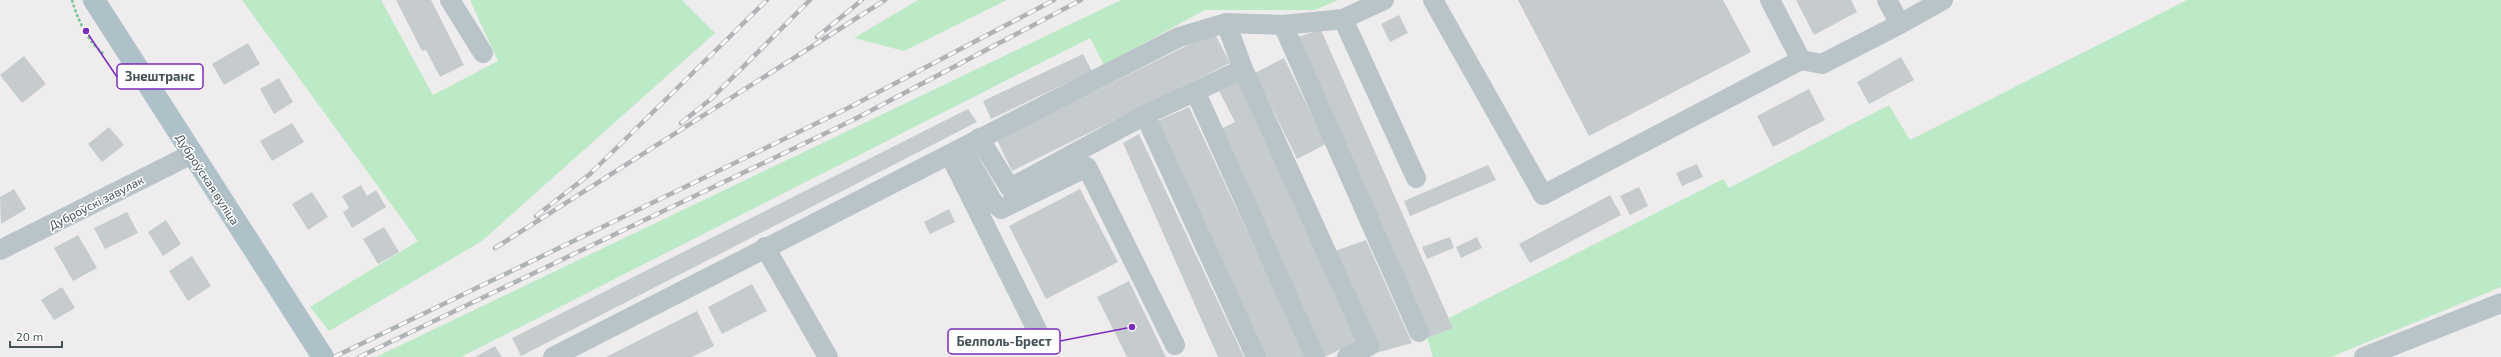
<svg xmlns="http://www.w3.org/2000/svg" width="2501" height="357" font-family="'Exo 2',sans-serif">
	<rect width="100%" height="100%" fill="#efeced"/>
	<path fill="#bdeac6" d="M242 0H381L433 95 498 61 470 0H682L715 33 482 241 329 331 310 307 418 241Z
		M918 0H1007L904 51 854 38Z
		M1121 0H1338L1315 10H1205L1104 65 1090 38 461 357H376Z
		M2187 0H2501V287L2331 357H1433L1427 338 1453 328 1449 318 1723 179 1729 188 1889 105 1910 140Z"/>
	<path fill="#c6cbce" d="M396 0H431L464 65 440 77 426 50 422 51Z
		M1518 0H1723L1751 52 1589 136Z
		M1796 0H1851L1857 12 1814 35Z
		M1399 15 1408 33 1390 42 1381 24Z
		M1321 30 1453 328 1427 338 1297 37Z
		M1214 32 1230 63 1012 171 997 140Z
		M248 43 260 64 224 85 212 64Z
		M1083 54 1092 71 991 119 983 101Z
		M24 56 46 84 22 103 0 75Z
		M1901 57 1914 80 1869 104 1857 82Z
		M1284 58 1326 144 1297 159 1255 73Z
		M279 78 293 102 274 114 260 89Z
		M1240 81 1357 342 1324 357 1221 129 1235 122 1219 91Z
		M1809 89 1825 120 1773 147 1757 116Z
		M1189 107 1306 357H1265L1155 122Z
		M968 109 977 122 521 356 512 338Z
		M292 123 304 142 272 161 260 141Z
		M109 127 124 145 102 162 88 144Z
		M1139 134 1244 357H1218L1123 143Z
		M1697 164 1703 177 1682 186 1676 173Z
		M1488 165 1496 180 1410 216 1404 201Z
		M361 185 367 196 376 190 386 207 352 228 343 212 349 208 342 196Z
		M1639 187 1648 206 1630 215 1620 196Z
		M14 189 26 209 1 224 0 197Z
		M1080 189 1118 262 1046 299 1009 226Z
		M312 192 328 217 308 230 292 204Z
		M1610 195 1621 215 1530 263 1519 244Z
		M949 209 955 222 930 234 924 222Z
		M127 212 138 233 105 249 94 228Z
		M166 220 181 244 163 256 148 232Z
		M384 227 399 252 378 264 363 239Z
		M78 235 97 268 73 281 54 248Z
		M1450 237 1454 248 1427 259 1422 247Z
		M1477 237 1482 248 1461 258 1456 247Z
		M1366 240 1412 343 1376 353 1335 251Z
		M192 256 211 286 188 301 169 271Z
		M1129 281 1166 357H1127L1097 297Z
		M752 284 767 311 722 334 708 307Z
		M62 287 75 308 54 320 41 300Z
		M697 311 714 346 692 357H606Z
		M495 346 502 357H475Z"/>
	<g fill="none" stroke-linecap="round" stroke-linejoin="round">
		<path stroke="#79c490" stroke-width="2.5" stroke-dasharray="3 2" stroke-linecap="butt" d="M72 0C77 18 88 43 104 54"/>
		<path stroke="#b9c4c8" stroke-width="20" d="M450 0 483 53
			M1433 0 1543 195 1801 60 1770 0
			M1343 19 1416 178
			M1226 23 1243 69
			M1900 24 1943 0
			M1283 25 1419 332
			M1801 60 1822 64 1900 24 1887 0
			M1196 93 1315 357
			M1145 115 1243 69 1369 346 1347 357
			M979 138 1010 188 1145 115 1256 357
			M962 148 993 202 1001 209 1087 167 1175 345
			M950 155 1037 330
			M765 247 828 357
			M0 250 192 154
			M553 357 1179 37 1226 23 1283 25 1343 19 1384 0
			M2364 357 2501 303"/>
		<path stroke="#aec1c9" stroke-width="22" d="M94 0 323 357"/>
		<defs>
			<path id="rail" d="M817 37 862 0
				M681 123 711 99 810 0
				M536 216 590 174 767 0
				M495 248 885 0
				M334 357 848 108 1054 0
				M359 357 853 120 1081 0"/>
		</defs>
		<use href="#rail" stroke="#afb3b6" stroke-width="4.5"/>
		<use href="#rail" stroke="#fff" stroke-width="3" stroke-dasharray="9" stroke-linecap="butt"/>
	</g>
	<g text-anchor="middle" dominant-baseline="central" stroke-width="3" stroke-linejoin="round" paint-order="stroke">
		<g font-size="12" fill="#465358" stroke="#fff">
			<text transform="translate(208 179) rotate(57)">Дуброўская вуліца</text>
			<text transform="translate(96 202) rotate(-27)">Дуброўскі завулак</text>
		</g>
	</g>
	<path fill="none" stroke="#7b2cbf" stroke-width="1.5" d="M86 31L117 77M1132 327L1060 341"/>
	<g fill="#7b2cbf" stroke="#fff" stroke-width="1.5">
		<circle cx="86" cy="31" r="4"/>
		<circle cx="1132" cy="327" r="4"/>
	</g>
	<g fill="#fff" stroke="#7b2cbf" stroke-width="1.5">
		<rect x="117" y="64" width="86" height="25" rx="4"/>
		<rect x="948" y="329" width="112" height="25" rx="4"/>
	</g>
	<g font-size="13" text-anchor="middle" font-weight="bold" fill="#465358">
		<text x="160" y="81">Знештранс</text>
		<text x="1004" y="346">Белполь-Брест</text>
	</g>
	<path d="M10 341v6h52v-6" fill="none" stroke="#465358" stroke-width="2"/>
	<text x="16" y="341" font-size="12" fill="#465358" stroke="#ffffff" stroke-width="3" paint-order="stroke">20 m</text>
</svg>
